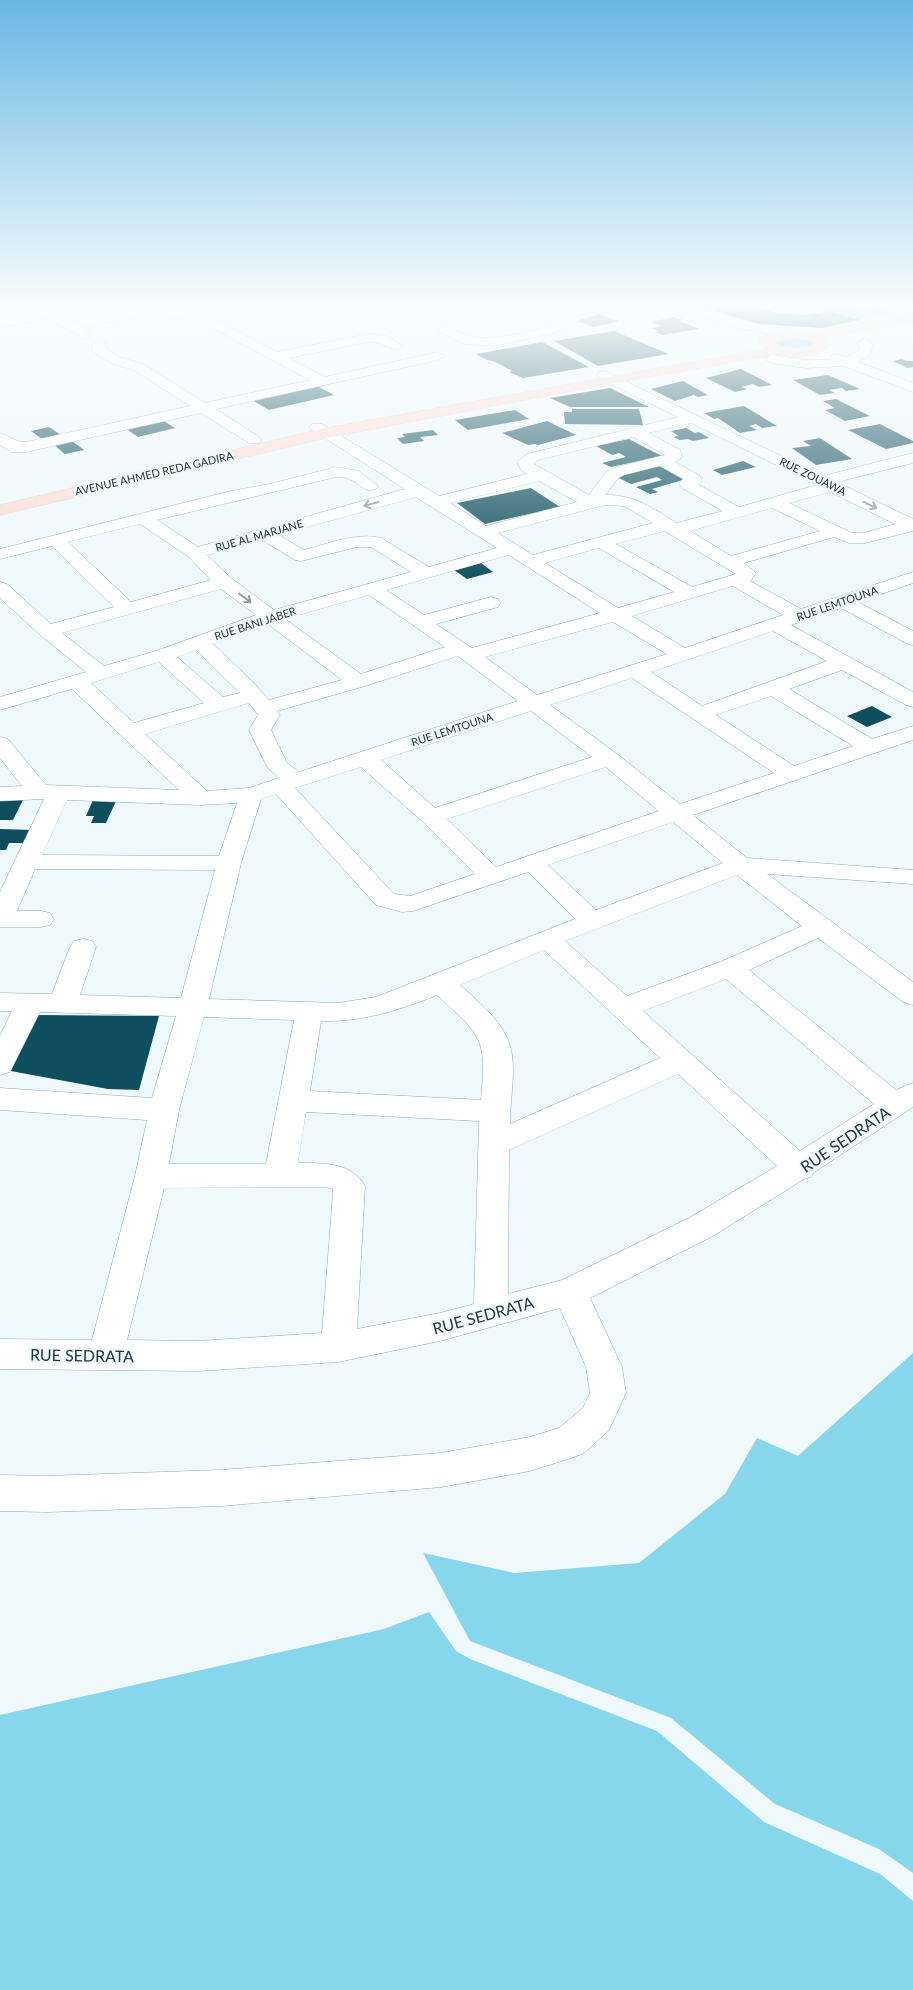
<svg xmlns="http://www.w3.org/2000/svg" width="913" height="1990" font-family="Lato,sans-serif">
	<rect width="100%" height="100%" fill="#eff8fb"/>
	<path fill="#86d6ec" d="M814 306H828L840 310 853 306 866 310 875 307 896 314 860 320Z
		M787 337 809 340 813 343C805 352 783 350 775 342Z
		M913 1353V1873L879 1849 775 1804 671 1718 470 1641 423 1553 514 1573 639 1563 725 1494 757 1438 798 1456Z
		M429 1612 456 1651 470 1659 657 1731 764 1822 880 1874 913 1901V1990H0V1715L384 1629Z"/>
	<path fill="#0e4e5e" d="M755 306 776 313 807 315 829 311 860 320 822 328 758 324 702 307Z
		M600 314 619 321 593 327 577 321Z
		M674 317 683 320 679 321 699 329 663 335 655 332 659 331 652 328 662 326 651 322Z
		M614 331 669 354 598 366 554 341Z
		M542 342 589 367 523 378 509 372 512 371 496 362 487 360 476 354Z
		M902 359 907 361H913V367L908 368 893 361Z
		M741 369 772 385 759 387 753 384 741 387 747 389 735 392 706 378Z
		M828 375 860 389 846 391 842 388 829 390 835 393 820 395 793 380Z
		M683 381 708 395 698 397 694 395 675 401 651 389Z
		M317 386 334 395 269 410 252 400Z
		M610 388 649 407H570L550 398Z
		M836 399 870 416 845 421 825 410 835 408 823 401Z
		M744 406 777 426 762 428 756 424 749 426 757 430 740 433 718 418 714 419 704 413Z
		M572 409H639L643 425 565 424 564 412H572Z
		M515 410 529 419 468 430 455 420Z
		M162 420 175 428 138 437 125 428Z
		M547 421 576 435 538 445 535 444 528 445 502 433Z
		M880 424 913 441V443L886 449 848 430Z
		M49 427 61 435 42 439 31 431Z
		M686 428 695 433 699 432 709 438 693 441 688 439 680 440 673 437 679 436 671 431Z
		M433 430 438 435 420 437 424 441 403 444 397 438 405 437 402 434Z
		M820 438 852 459 816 465 792 448 811 446 803 441Z
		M629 439 646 448 662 456 611 467 602 463 626 457 619 453 612 455 596 446Z
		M72 441 84 450 65 454 54 445Z
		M743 461 756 467 722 475 713 470Z
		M657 465 686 479 652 489 658 492 650 494 636 487 662 480 657 477 631 484 615 476Z
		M531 488 560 507 485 524 457 503Z
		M481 563 493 572 467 579 454 570Z
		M872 706 892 717 867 727 847 716Z
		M0 797 24 798 13 820H0Z
		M93 800 116 801 106 823H91L94 816H86Z
		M0 829 33 830 27 843H9L6 850H0Z
		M36 1015 159 1016 139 1090 108 1089 0 1069Z"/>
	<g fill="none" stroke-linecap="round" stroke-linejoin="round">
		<defs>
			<path id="minor" d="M31 306H47L72 322 138 309 198 311 277 352 368 334 386 336 403 346 396 350 378 343 368 342 289 358 325 377 438 352 445 356 438 360 216 409 259 437 262 440 259 443H249L201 413 26 452H12L0 445V433C11 436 13 442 26 442L190 406 134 370 113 364 94 353 92 350 93 344 100 340 105 341 106 349 122 358 143 364 205 403 310 380 195 319 138 317 82 327 91 335 85 339 48 318 0 327V319L38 312Z
				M451 306H475L473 309 423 321 417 317 419 314Z
				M582 306H603L578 316 566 327 554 333 494 346 465 344 439 332 438 329 444 325C454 328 463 335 473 337 489 341 529 333 545 327 560 322 567 311 582 306Z
				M676 306H696L745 322 798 331 799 334 793 338 738 328 678 309Z
				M859 306H875L868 311H860Z
				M864 339 869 340 873 346 869 356 858 362 913 383V392L844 366 806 368 772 363 765 359 772 355 806 360H831L832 355 837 354 846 357 858 351 859 346 857 343Z
				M604 371 823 476 913 453V463L837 482 913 519V531L865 543H849L834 537 744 563 756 573 750 581 801 609 913 572V583L858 602 913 631V645L906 643 841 608 791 625 913 692V707L906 705 842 670 789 689 872 739 913 726V740L693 815 747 858 913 870V884L767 874 913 982V1005L903 1002 818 938 749 970 896 1090 913 1083V1107L813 1173 811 1177 804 1179 713 1236 590 1298 622 1367 626 1393 609 1430 584 1453 571 1458 530 1471 441 1487 221 1506 47 1512 0 1511V1475L47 1476 221 1470 441 1453 530 1437 559 1428 583 1408 590 1393 586 1367 560 1308 440 1341 338 1362 198 1371 0 1369V1339L92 1340 135 1176 147 1120 0 1110V1088L152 1098 176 1016 40 1012 10 1072 0 1075V1036L12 1011H0V993L52 994 70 947 74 941 83 939 92 941 96 947 80 995 181 998 215 870 35 869 17 911H41L50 913 54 919 50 925 41 927H0V892L44 799 0 801V787L22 786 0 758V737L8 739 46 785 179 790 72 689 0 710V697L86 672 40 635 0 598V582L7 584 51 624 114 607 52 546 0 559V549L231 491 270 484 336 467 359 471 378 486 376 489C363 493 360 483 349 479 346 477 340 477 336 477L157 520 198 547 405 489 312 430 309 427 312 424H322L439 496 527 474 521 470 517 462 527 454 678 417 599 378 597 375 599 372ZM691 423 817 485 739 507 699 485 702 481 700 476 675 462 682 457 680 450 649 433ZM633 437 665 455 613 468 606 472 589 495 534 464 538 460ZM660 466 683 479 679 483 682 488 723 511 677 523C651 508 637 495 605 495L618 478 624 475ZM539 481 577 502 486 526 450 503ZM830 492 895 524 864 533H852L789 503ZM416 497 497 548 429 567 381 538C356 532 328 544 304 550L279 535ZM605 505 624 506 653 523 533 555 498 533ZM772 508 820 531 731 556 690 531ZM140 524 189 557 211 580 131 602 68 542ZM665 531 668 533 736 574 692 587 616 544ZM262 540 295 560 301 561 357 547H371L411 572 274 610 231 578 207 555ZM599 548 674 592 618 608 545 563ZM509 555 600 613 472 648 436 624 498 607 500 603 498 599 491 597 424 615 386 590ZM733 586 783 615 685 648 632 616ZM221 589 256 615 156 651 104 666 62 633ZM369 595 445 647 361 674 285 619ZM613 622 667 654 537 695 485 657ZM268 624 342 680 269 700 252 681 213 644ZM773 631 827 661 702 706 651 672ZM196 650 240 693 223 697 177 657ZM458 656 518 701 299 772 287 763 271 730 280 715 277 711 365 686ZM159 662 204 703 134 723 91 683ZM632 678 774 773 680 804 617 754 550 705ZM771 696 853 746 794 766 716 715ZM249 703 258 715 249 730 267 767 279 778 249 788 207 791 145 734ZM531 711 592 757 435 808 381 760ZM361 767 423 822 475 874 410 896 394 894 295 788ZM606 767 659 811 496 867 447 819ZM276 794 376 905 402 912 413 911 528 872 575 919 376 997 338 1003 209 999 241 863 261 799ZM67 800 201 805 237 803 219 856 42 855ZM673 822 723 863 596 910 548 865ZM737 875 802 926 720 962 627 996 565 941ZM544 950 660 1058 510 1124C510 1101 515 1077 512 1055 508 1025 481 1004 460 985ZM726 979 874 1104 800 1151 643 1011ZM437 995C482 1037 487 1037 481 1100L310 1091 321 1021C362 1022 400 1010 437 995ZM204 1017 294 1020 266 1164H169L179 1110ZM678 1074 777 1166 689 1218 562 1280 508 1294 509 1150ZM306 1112 479 1121 474 1304 440 1313 357 1329 365 1186C352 1162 322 1163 298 1163ZM325 1187 333 1189V1194L322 1333 198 1341 127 1340 164 1188Z"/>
			<path id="major" d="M913 314V322L823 337 830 345C819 358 795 358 780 354L613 383 326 438 0 515V505L326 428 765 349 758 341C769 328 793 329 808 332ZM793 338 808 340 816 344C803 351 785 349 773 342Z"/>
		</defs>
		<use href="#minor" stroke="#81acb9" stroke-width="1"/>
		<use href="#major" stroke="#cfd3d4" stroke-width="1"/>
		<use href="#minor" fill="#fff" fill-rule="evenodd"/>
		<use href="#major" fill="#fedcd3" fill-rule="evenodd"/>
	</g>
	<defs><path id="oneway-shaft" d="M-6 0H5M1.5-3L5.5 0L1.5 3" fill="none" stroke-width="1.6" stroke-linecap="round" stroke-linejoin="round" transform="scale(1.25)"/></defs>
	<g stroke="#929a9e">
		<use href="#oneway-shaft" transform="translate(371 504) rotate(165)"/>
		<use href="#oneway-shaft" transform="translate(870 505) rotate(26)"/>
		<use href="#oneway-shaft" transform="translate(245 598) rotate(37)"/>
	</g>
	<linearGradient id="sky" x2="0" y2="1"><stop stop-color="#69b8e3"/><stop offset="0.52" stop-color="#f8fcfd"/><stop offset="1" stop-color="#f8fcfd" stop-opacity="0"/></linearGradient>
	<rect width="913" height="585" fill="url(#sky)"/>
	<g text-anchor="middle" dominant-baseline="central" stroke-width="5" stroke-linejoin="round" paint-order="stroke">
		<g font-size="11" fill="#25363c" stroke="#eff8fb">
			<text transform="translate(154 473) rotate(-13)">AVENUE AHMED REDA GADIRA</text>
			<text transform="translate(813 476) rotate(26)">RUE ZOUAWA</text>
			<text transform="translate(259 535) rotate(-16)">RUE AL MARJANE</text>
			<text transform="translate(837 603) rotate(-19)">RUE LEMTOUNA</text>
			<text transform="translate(255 623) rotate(-18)">RUE BANI JABER</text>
			<text transform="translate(452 729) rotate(-18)">RUE LEMTOUNA</text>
		</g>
		<g font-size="16" fill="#25363c" stroke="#eff8fb">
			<text transform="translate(845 1139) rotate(-34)">RUE SEDRATA</text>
			<text transform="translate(483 1315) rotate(-15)">RUE SEDRATA</text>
			<text transform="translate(82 1355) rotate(1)">RUE SEDRATA</text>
		</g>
	</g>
</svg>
